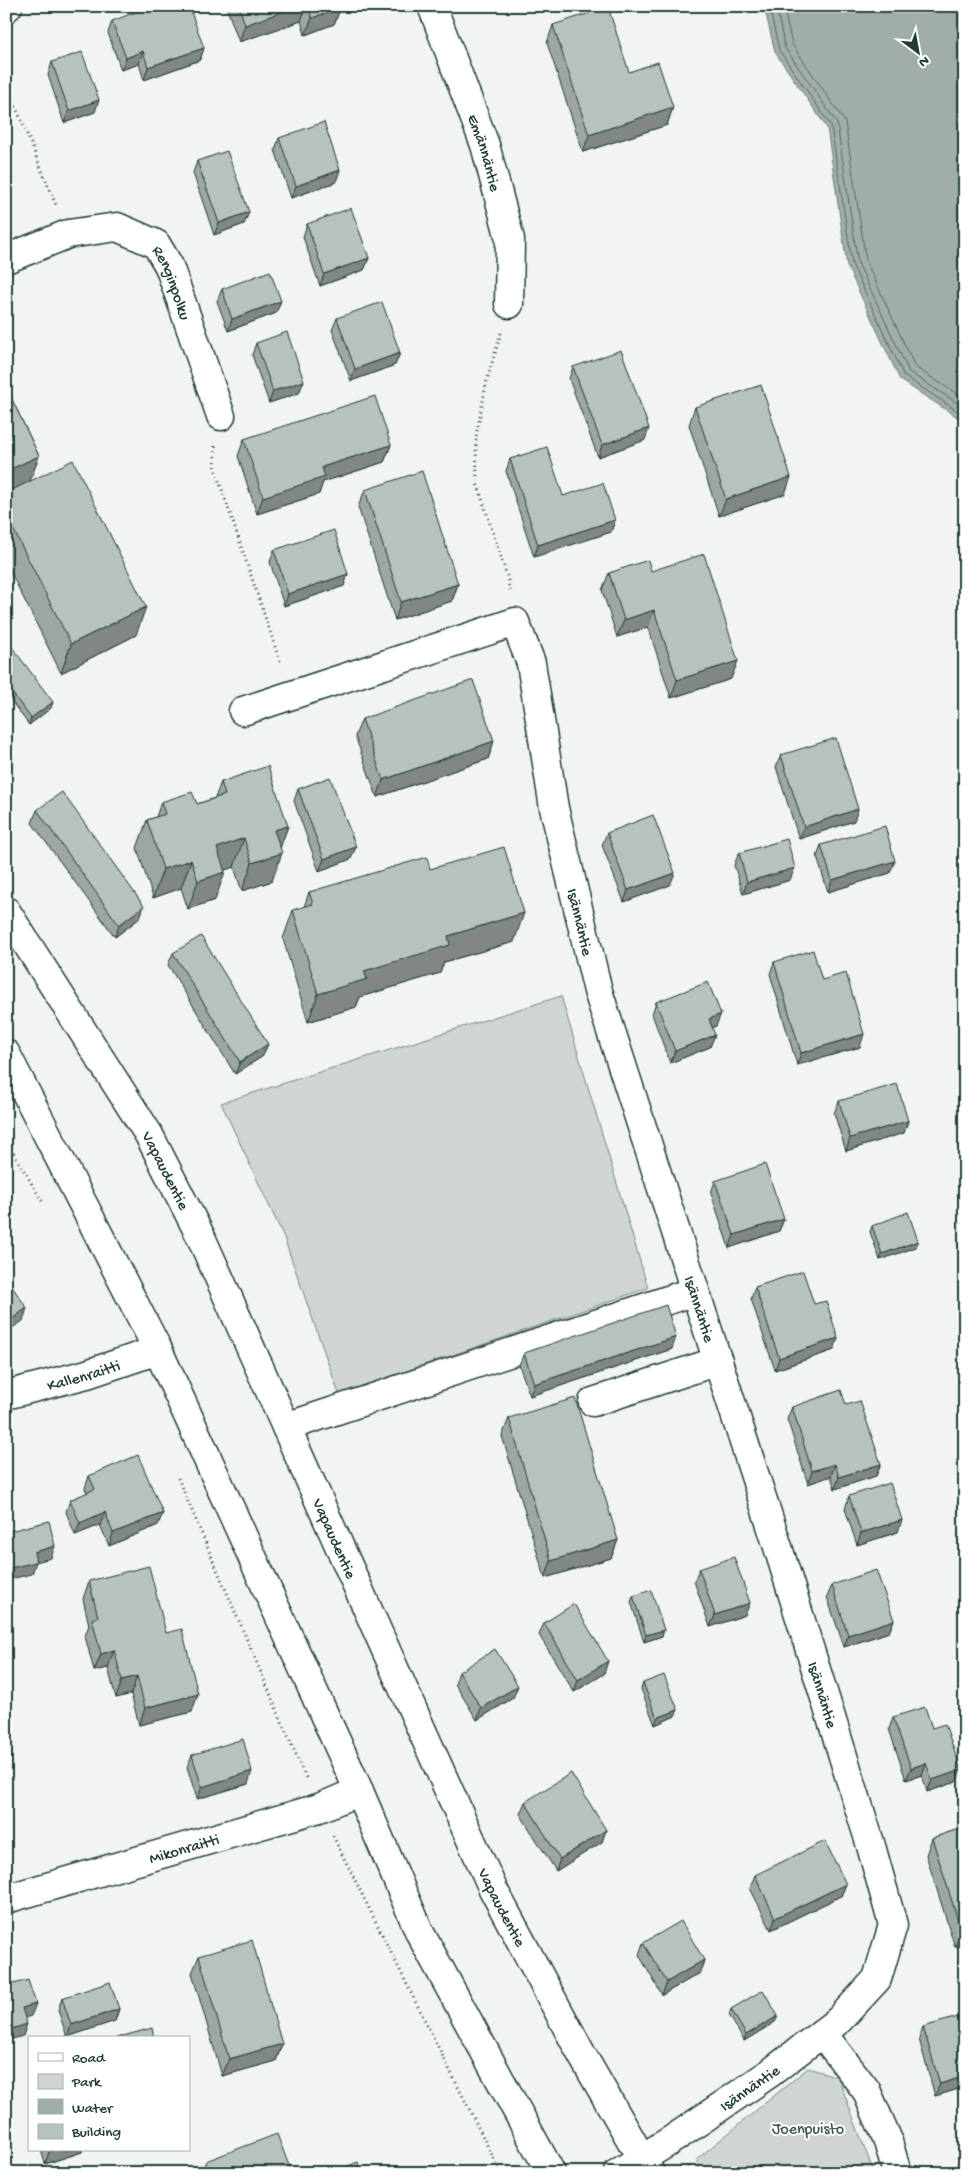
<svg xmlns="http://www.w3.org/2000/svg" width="971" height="2179" font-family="'Gochi Hand',sans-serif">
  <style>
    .green { fill: #ced5d3; stroke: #768984 }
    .water { fill: #a1adaa; stroke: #6d807b }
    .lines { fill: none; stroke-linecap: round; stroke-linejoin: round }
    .shore { stroke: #536a63; stroke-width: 1 }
    .minor-casing { stroke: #1f3d34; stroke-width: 31 }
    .major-casing { stroke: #1f3d34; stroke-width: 31 }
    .path { stroke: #1f3d34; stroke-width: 3; stroke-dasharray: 1 4; stroke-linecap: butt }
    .minor { stroke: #fff; stroke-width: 28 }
    .major { stroke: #fff; stroke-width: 28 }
    .wall { fill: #9da6a3; stroke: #1f3d34 }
    .shaded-wall { fill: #808784; stroke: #1f3d34 }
    .building { fill: #b7c1bd; stroke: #1f3d34 }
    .labels { text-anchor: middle; stroke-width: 4; stroke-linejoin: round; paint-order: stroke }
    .street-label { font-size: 16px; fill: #1f3d34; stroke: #fff }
    .park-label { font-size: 16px; fill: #425b54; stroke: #fff }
  </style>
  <rect width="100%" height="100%" fill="#f2f3f3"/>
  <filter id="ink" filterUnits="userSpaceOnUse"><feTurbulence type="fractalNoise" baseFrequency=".02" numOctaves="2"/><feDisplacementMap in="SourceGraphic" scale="10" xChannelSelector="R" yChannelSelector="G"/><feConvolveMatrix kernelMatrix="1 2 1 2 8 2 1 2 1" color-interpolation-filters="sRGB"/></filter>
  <g filter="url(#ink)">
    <path class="green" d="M561,996L648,1288L339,1394L283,1235L221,1103Z
      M808,2068L838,2077L874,2173H700L697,2159Z"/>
    <path class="water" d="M764,6H965V422L900,380L847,266L827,128L775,52Z"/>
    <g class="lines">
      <path class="shore" d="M769,6L779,50L831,126L852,264L904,376L965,416
        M776,6L785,48L837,123L858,263L909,372L965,408
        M783,6L792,44L845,122L866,261L915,367L965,399"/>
      <defs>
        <g id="minor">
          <path id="s1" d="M432,6L485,145L510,239L509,304"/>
          <path d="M6,8L8,6"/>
          <path id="s2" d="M6,259L68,234L117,227L156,244L169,266L221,416"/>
          <path id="s3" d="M243,711L515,622L531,663L554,808L598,991L777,1544L871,1846L893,1925L877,1979L839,2020L770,2073L670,2141L618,2173"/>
          <path id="s4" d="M6,1395L87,1374L158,1350"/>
          <path d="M593,1402L718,1361"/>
          <path d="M286,1427L695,1291"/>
          <path id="s5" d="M6,1899L319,1808L359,1791"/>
          <path d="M822,2033L866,2090L887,2138L897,2173"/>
        </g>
        <g id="major">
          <path id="s6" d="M6,911L149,1135L200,1235L493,1889L582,2055L650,2173"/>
          <path d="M6,1054L158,1350L359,1791L420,1933L551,2173"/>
        </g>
      </defs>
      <use href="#minor" class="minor-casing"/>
      <use href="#major" class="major-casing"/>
      <path class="path" d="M6,83L56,205
        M501,333L487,380L476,436L477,483L507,576L510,591
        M215,446V469L281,664
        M6,1140L42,1201
        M178,1478L306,1778
        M333,1836L501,2173
        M688,2166L692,2173"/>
      <use href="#minor" class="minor"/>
      <use href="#major" class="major"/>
    </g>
    <path class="wall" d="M226,6H342L341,7L334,24L305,35L301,21L239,42Z
      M112,21L204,48L200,60L144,80L139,64L121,70L108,33Z
      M553,25L629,72L673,107L667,125L583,152L547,43Z
      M52,62L95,112L64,123L48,75Z
      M279,138L336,182L291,198L275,150Z
      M197,161L249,212L244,224L214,235L193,173Z
      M307,224L369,258L364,270L320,286L303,237Z
      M222,289L276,313L228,331L217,301Z
      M337,318L400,353L395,365L351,381L332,330Z
      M256,343L299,393L269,403L252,355Z
      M573,367L645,440L598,457L569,379Z
      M6,387L39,456L30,481L136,635L61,673L6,563Z
      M695,407L785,494L719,516L689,425Z
      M244,439L391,445L384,462L323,482L319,494L257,514L238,456Z
      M510,459L563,496L615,520L611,532L534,557L506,471Z
      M365,490L458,584L452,601L395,620L358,507Z
      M274,550L348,574L344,586L284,606L270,562Z
      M651,571L731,679L671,698L648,627L617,637L602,590L609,573Z
      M6,639L51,708L29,725L6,694Z
      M362,719L494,741L488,759L377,797L355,736Z
      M781,755L854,821L799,839L776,767Z
      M221,782L288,826L280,847L272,881L242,891L234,867L225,870L215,900L188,909L181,888L153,898L137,848L147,820L156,817L161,802L197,804L215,798Z
      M298,789L351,859L319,871L294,801Z
      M37,810L140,918L115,937L32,823Z
      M607,833L670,885L624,902L602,845Z
      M821,845L890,873L828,892L817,857Z
      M739,853L790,880L743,894L734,865Z
      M430,869L514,942L444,962L440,973L360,997L356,1007L308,1022L283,939L293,910L304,907L309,892Z
      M173,953L263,1056L235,1074L168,965Z
      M774,962L822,980L860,1047L797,1065L770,974Z
      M656,1002L716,1026L712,1028L710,1047L670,1063L652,1014Z
      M839,1101L908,1121L904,1133L846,1151L834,1113Z
      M715,1181L784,1219L779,1231L729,1248L711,1193Z
      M872,1226L918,1241L916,1247L880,1260L870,1232Z
      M755,1287L814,1304L834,1350L775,1370L751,1299Z
      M672,1349L530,1396L519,1365L524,1353Z
      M846,1405L881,1464L876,1476L835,1489L831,1476L808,1484L787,1419L792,1407Z
      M509,1418L618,1540L611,1558L545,1578L502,1436Z
      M89,1476L158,1525L109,1546L100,1525L75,1535L66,1512L70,1500L87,1493L85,1488Z
      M849,1496L898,1532L857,1545L845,1509Z
      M699,1569L745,1615L710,1627L694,1581Z
      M89,1581L166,1633L192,1712L139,1725L131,1694L116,1698L108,1668L94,1671L85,1636L89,1625L83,1599Z
      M832,1585L894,1620L889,1632L844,1647L827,1597Z
      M633,1596L664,1630L662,1636L644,1642L631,1602Z
      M544,1623L604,1674L574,1692L539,1635Z
      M459,1672L513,1698L477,1720L455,1684Z
      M643,1683L675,1716L655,1725L641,1689Z
      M893,1717L932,1728L956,1782L927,1792L922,1775L906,1780L889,1729Z
      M192,1755L248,1784L197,1799L187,1767Z
      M525,1802L606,1830L602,1842L556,1871L520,1814Z
      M965,1827V1944L955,1947L926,1855L932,1838Z
      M755,1875L846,1884L841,1896L771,1930L750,1888Z
      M643,1943L704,1960L700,1973L662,1995L639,1955Z
      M199,1956L282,2044L276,2061L222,2076L192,1973Z
      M62,1998L119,2009L115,2021L67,2037L58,2010Z
      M731,2009L778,2016L775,2022L744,2041L729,2015Z
      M923,2027L965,2087L935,2096L919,2039Z
      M41,2150H82V2152L45,2164Z
      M965,2153V2173H955V2171L961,2154Z
      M206,2161L291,2171V2173H201Z"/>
    <path class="shaded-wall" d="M298,6H306L301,21L239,42L245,25Z
      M341,7L334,24L305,35L312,18Z
      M204,48L200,60L144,80L148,67Z
      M143,51L139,64L121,70L126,58Z
      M99,100L95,112L64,123L69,111Z
      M673,107L667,125L583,152L589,135Z
      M340,170L336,182L291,198L296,186Z
      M249,212L244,224L214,235L219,223Z
      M369,258L364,270L320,286L324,274Z
      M281,301L276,313L228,331L232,319Z
      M400,353L395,365L351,381L355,369Z
      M304,381L299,393L269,403L273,391Z
      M649,428L645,440L598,457L602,445Z
      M391,445L384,462L323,482L319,494L257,514L263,497L322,467Z
      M39,456L29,484L6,495V471Z
      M791,477L785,494L719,516L726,499Z
      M615,520L611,532L534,557L538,545Z
      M348,574L344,586L284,606L288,594Z
      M458,584L452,601L395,620L401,602Z
      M146,607L136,635L61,673L71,644Z
      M654,610L648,627L617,637L624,620Z
      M738,661L731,679L671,698L677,680Z
      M53,702L51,708L29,725L31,718Z
      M494,741L488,759L377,797L383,780Z
      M858,809L854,821L799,839L804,827Z
      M288,826L278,854L274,830Z
      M244,838L234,867L207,876L217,848Z
      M356,847L351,859L319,871L324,859Z
      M282,853L272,881L242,891L252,863Z
      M191,860L181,888L153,898L163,869Z
      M895,861L890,873L828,892L832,880Z
      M795,868L790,880L743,894L747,882Z
      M225,872L215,900L188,909L198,881Z
      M675,873L670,885L624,902L628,890Z
      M144,906L140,918L115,937L119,925Z
      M524,913L514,942L444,962L440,973L360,997L356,1007L308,1022L318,994L364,971L448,936Z
      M721,1014L716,1026L704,1031L709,1019Z
      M864,1034L860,1047L797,1065L801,1053Z
      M715,1035L710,1047L670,1063L675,1051Z
      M268,1044L263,1056L235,1074L240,1062Z
      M908,1121L904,1133L846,1151L850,1138Z
      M784,1219L779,1231L729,1248L734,1235Z
      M918,1241L916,1247L880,1260L882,1254Z
      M27,1308L23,1321L6,1332V1323Z
      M676,1337L672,1349L530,1396L534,1384Z
      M838,1338L834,1350L775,1370L779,1358Z
      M835,1464L831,1476L808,1484L812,1471Z
      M881,1464L876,1476L835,1489L839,1477Z
      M105,1512L100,1525L75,1535L80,1523Z
      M163,1513L158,1525L109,1546L113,1533Z
      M902,1520L898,1532L857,1545L861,1533Z
      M618,1540L611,1558L545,1578L551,1561Z
      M55,1546L51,1558L36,1562L32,1574L6,1580V1569L34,1552Z
      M750,1603L745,1615L710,1627L715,1615Z
      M894,1620L889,1632L844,1647L848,1635Z
      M664,1630L662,1636L644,1642L646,1635Z
      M114,1650L108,1668L94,1671L101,1654Z
      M608,1661L604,1674L574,1692L578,1680Z
      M137,1676L131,1694L116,1698L122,1680Z
      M518,1686L513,1698L477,1720L481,1708Z
      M198,1694L192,1712L139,1725L145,1708Z
      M678,1710L675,1716L655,1725L657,1718Z
      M926,1763L922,1775L906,1780L911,1768Z
      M961,1770L956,1782L927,1792L932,1780Z
      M252,1771L248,1784L197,1799L202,1787Z
      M606,1830L602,1842L556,1871L560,1859Z
      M846,1884L841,1896L771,1930L775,1918Z
      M965,1929V1944L955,1947L961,1930Z
      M704,1960L700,1973L662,1995L667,1982Z
      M36,2004L31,2016L18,2020L22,2008Z
      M119,2009L115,2021L67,2037L71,2025Z
      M778,2016L775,2022L744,2041L746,2035Z
      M27,2024L23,2036L6,2041V2031Z
      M282,2044L276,2061L222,2076L229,2059Z
      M965,2076V2087L935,2096L940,2084Z
      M54,2150H82V2152L45,2164L49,2152Z"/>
    <path class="building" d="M152,6H189L204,48L148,67L143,51L126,58L112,21Z
      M239,6H298L245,25Z
      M308,6H340L341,7L312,18Z
      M608,7L629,72L658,62L673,107L589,135L553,25Z
      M82,52L99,100L69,111L52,62Z
      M324,122L340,170L296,186L279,138Z
      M227,151L249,212L219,223L197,161Z
      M351,208L369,258L324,274L307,224Z
      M270,271L281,301L232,319L222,289Z
      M382,302L400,353L355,369L337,318Z
      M287,332L304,381L273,391L256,343Z
      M621,350L649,428L602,445L573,367Z
      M761,385L791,477L726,499L695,407Z
      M6,387L39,456L6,471Z
      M375,396L391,445L322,467L325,477L263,497L244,439Z
      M547,447L563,496L603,483L615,520L538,545L510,459Z
      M73,460L146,607L71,644L6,515V493Z
      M422,471L458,584L401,602L365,490Z
      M334,530L348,574L288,594L274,550Z
      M704,554L738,661L677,680L654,610L624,620L609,573L648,560L651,571Z
      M6,639L53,702L31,718L6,685Z
      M473,680L494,741L383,780L362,719Z
      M836,738L858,809L804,827L781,755Z
      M268,766L288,826L274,830L282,853L252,863L244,838L217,848L225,872L198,881L191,860L163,869L147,820L165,814L161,802L192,792L197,804L225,795L221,782Z
      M330,777L356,847L324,859L298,789Z
      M62,792L144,906L119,925L37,810Z
      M653,815L675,873L628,890L607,833Z
      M885,826L895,861L832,880L821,845Z
      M787,839L795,868L747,882L739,853Z
      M504,847L524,913L448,936L450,945L364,971L367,979L318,994L293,910L313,904L309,892L427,857L430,869Z
      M201,936L268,1044L240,1062L173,953Z
      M813,950L822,980L846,973L864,1034L801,1053L774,962Z
      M708,982L721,1014L709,1019L715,1035L675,1051L656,1002Z
      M897,1084L908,1121L850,1138L839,1101Z
      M765,1164L784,1219L734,1235L715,1181Z
      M908,1212L918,1241L882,1254L872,1226Z
      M803,1271L814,1304L826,1301L838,1338L779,1358L755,1287Z
      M6,1278L27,1308L6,1323Z
      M666,1305L676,1337L534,1384L524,1353Z
      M841,1390L846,1405L860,1401L881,1464L839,1477L835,1464L812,1471L792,1407Z
      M575,1398L618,1540L551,1561L509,1418Z
      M138,1455L163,1513L113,1533L105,1512L80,1523L70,1500L95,1489L89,1476Z
      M890,1483L902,1520L861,1533L849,1496Z
      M49,1521L55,1546L34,1552L36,1562L6,1569V1532Z
      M734,1557L750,1603L715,1615L699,1569Z
      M149,1566L166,1633L182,1629L198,1694L145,1708L137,1676L122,1680L114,1650L101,1654L92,1619L98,1617L89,1581Z
      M876,1570L894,1620L848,1635L832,1585Z
      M651,1590L664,1630L646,1635L633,1596Z
      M574,1604L608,1661L578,1680L544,1623Z
      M495,1649L518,1686L481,1708L459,1672Z
      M664,1675L678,1710L657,1718L643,1683Z
      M925,1707L932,1728L945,1724L961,1770L932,1780L926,1763L911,1768L893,1717Z
      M243,1739L252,1771L202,1787L192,1755Z
      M571,1773L606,1830L560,1859L525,1802Z
      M965,1827V1929L961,1930L932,1838Z
      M825,1841L846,1884L775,1918L755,1875Z
      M681,1921L704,1960L667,1982L643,1943Z
      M252,1940L282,2044L229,2059L199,1956Z
      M6,1958L14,1984L28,1980L36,2004L22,2008L27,2024L6,2031Z
      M110,1982L119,2009L71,2025L62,1998Z
      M763,1990L778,2016L746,2035L731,2009Z
      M965,2015V2076L940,2084L923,2027Z
      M152,2028L154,2038H116Z
      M277,2134L291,2171L288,2173H210L206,2161Z
      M965,2153V2166L961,2154Z
      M358,2162L362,2173H330Z"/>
  </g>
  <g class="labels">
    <g class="street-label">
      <text dy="6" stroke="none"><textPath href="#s1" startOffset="156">Emännäntie</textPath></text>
      <text dy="6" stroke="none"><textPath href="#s2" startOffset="201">Renginpolku</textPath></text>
      <text dy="6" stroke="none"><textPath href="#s3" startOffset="594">Isännäntie</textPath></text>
      <text dy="6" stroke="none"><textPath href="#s6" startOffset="305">Vapaudentie</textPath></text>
      <text dy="6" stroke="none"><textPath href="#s3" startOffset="999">Isännäntie</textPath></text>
      <text dy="6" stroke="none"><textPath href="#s4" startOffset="80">Kallenraitti</textPath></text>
      <text dy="6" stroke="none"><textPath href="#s6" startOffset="710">Vapaudentie</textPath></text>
      <text dy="6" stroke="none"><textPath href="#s3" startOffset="1404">Isännäntie</textPath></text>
      <text dy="6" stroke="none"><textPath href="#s5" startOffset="185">Mikonraitti</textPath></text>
      <text dy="6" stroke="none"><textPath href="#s6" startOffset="1115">Vapaudentie</textPath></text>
      <text transform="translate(749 2087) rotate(-35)" y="6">Isännäntie</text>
    </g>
    <g class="park-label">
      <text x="808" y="2133">Joenpuisto</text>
    </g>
  </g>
  <rect width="971" height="2179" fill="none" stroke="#fff" stroke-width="25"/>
  <rect x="12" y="12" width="946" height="2154" fill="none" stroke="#1f3d34" stroke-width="2" filter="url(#ink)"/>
  <rect x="28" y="2036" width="162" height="115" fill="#ffffff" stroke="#a5b1ae"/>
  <rect x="38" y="2053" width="25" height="8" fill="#ffffff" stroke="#a5b1ae"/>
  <text x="72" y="2062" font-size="15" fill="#1f3d34">Road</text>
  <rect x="38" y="2074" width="25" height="15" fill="#ced5d3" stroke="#a5b1ae"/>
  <text x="72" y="2086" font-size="15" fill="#1f3d34">Park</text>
  <rect x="38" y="2099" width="25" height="15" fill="#a1adaa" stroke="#a5b1ae"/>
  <text x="72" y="2112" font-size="15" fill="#1f3d34">Water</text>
  <rect x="38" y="2124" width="25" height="15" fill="#b7c1bd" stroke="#a5b1ae"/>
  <text x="72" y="2136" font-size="15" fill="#1f3d34">Building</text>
  <g transform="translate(918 52) rotate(148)" stroke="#ffffff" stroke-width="4" paint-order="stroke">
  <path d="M0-4L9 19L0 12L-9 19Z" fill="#1f3d34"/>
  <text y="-8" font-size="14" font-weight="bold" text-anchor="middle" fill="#1f3d34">N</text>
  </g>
</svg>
